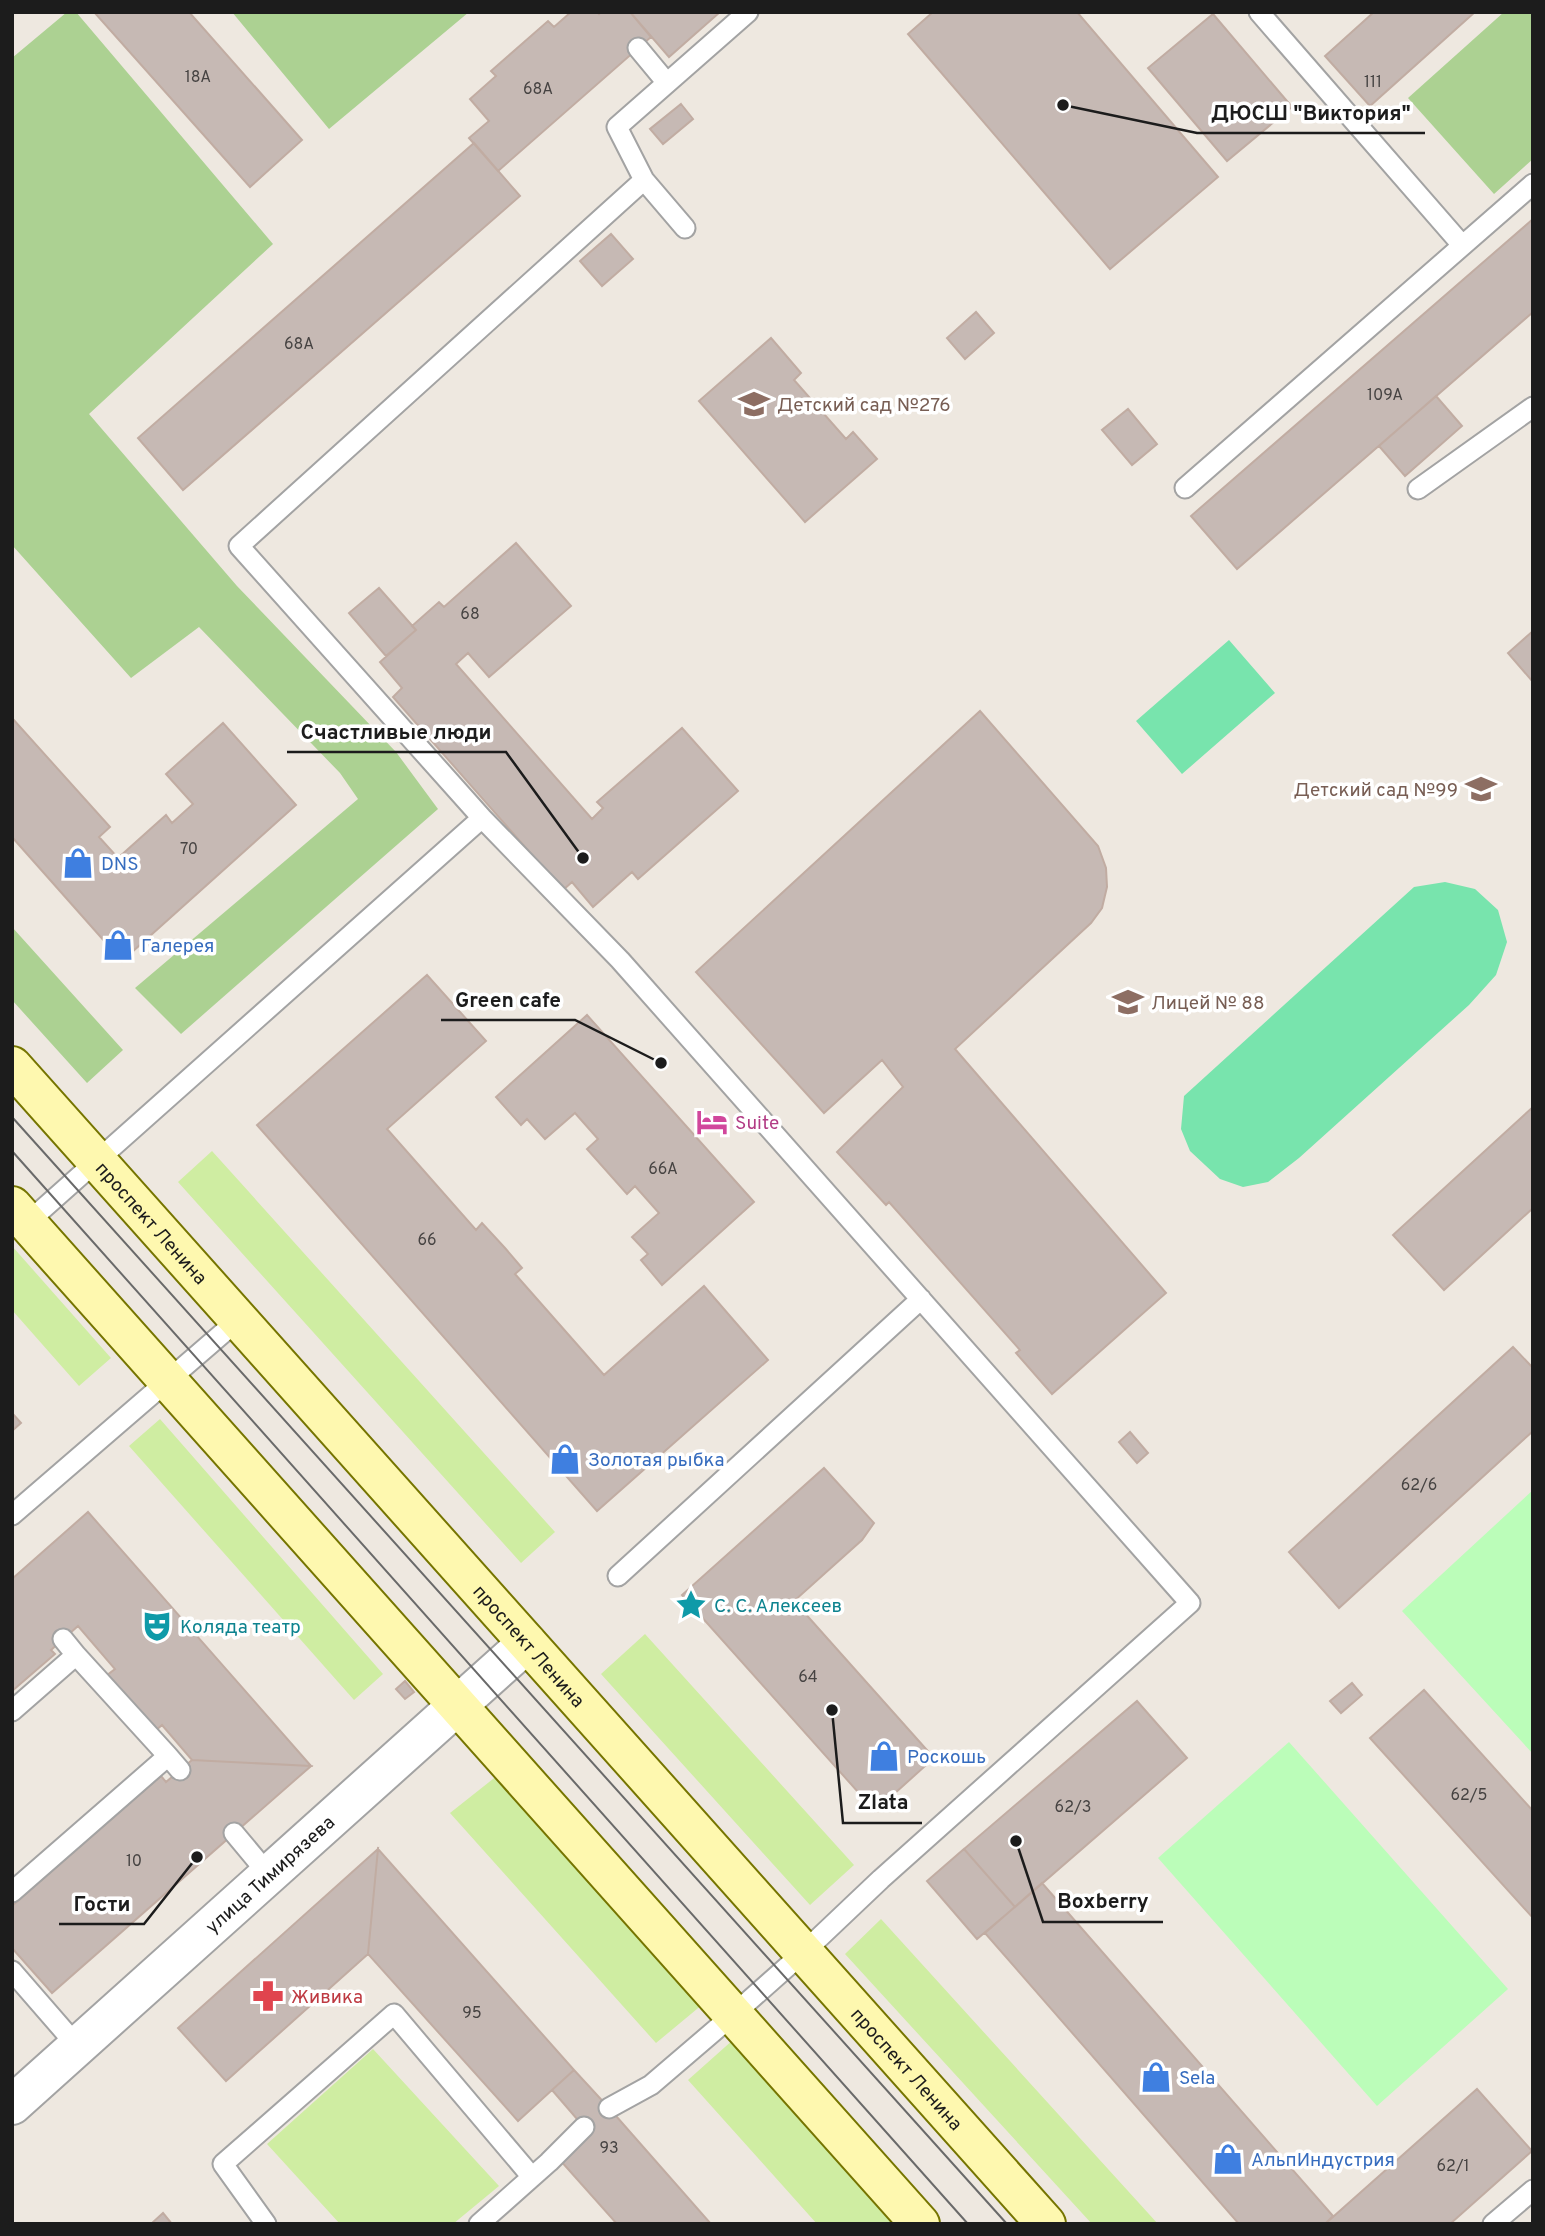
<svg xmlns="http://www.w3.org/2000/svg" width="1545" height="2236" font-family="Overpass,sans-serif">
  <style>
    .grass { fill: #cfeda2 }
    .forest { fill: #acd192 }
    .park { fill: #bbfdb9 }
    .pitch { fill: #78e4ad }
    .building { fill: #c6b9b4; stroke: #c1aca2; stroke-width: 2 }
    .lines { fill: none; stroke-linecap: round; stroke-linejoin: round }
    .lane-casing { stroke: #a3a3a3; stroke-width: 23 }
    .street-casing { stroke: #a3a3a3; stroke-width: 42 }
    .secondary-casing { stroke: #767500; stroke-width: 42 }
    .lane { stroke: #fff; stroke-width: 19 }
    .street { stroke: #fff; stroke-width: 38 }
    .secondary { stroke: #fef8af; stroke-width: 38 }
    .tram { stroke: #6a6a6a; stroke-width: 2 }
    .labels { text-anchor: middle; stroke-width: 7; stroke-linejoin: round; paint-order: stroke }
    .number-label { font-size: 16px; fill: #464342 }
    .education-label { font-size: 19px; fill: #785e54; stroke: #fff; text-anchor: start }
    .shop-label { font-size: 19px; fill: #366cbe; stroke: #fff; text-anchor: start }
    .hotel-label { font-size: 19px; fill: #b23c85; stroke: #fff; text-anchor: start }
    .street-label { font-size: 19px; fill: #1c1c1c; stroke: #fff }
    .culture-label { font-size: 19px; fill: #0d838f; stroke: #fff; text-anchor: start }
    .health-label { font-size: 19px; fill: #be3a42; stroke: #fff; text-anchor: start }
    .leader { fill: none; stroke: #1c1c1c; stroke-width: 2.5 }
    .callout-dot { fill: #1c1c1c; stroke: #fff; stroke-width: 2.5 }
    .callout-label { font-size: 21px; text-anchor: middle; font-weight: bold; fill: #1c1c1c; stroke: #fff; stroke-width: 7; stroke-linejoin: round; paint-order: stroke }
  </style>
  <rect width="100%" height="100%" fill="#eee8e0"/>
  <path class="grass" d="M212,1151L555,1532L521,1563L178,1182Z
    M12,1246L111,1358L79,1386L12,1310Z
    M160,1419L383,1674L354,1700L129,1446Z
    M645,1634L854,1865L810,1905L601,1674Z
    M498,1775L703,2004L656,2043L450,1813Z
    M881,1919L1158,2224H1092L845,1954Z
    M734,2039L900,2224H817L688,2080Z
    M373,2049L499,2186L453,2224H340L267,2144Z"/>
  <path class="forest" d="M67,12H76L273,244L89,414L237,586L396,752L438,809L181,1034L135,988L358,799L340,773L199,627L131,678L12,545V58Z
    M232,12H469L329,129Z
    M1504,12H1533V159L1494,194L1408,98Z
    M12,927L123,1050L87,1083L12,1000Z"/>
  <path class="park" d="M1533,1490V1754L1402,1611Z
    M1289,1742L1508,1989L1377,2106L1158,1858Z"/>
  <path class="pitch" d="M1229,640L1275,693L1182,774L1136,721Z
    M1445,882L1475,889L1498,910L1507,942L1496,975L1469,1005L1299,1158L1268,1182L1243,1187L1220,1179L1190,1151L1181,1129L1184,1096L1414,887Z"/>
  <path class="building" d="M94,12H189L302,140L250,187Z
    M571,12H597L599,14L601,12H630L651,37L498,171L469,138L489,121L470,99L496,76L491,71L548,21L554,27Z
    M630,12H720L669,57Z
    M933,12H1077L1218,177L1110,269L908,34Z
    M1374,12H1475L1370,106L1325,56Z
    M1213,14L1292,107L1227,161L1148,68Z
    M681,104L693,119L663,144L650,129Z
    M474,143L520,196L183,490L138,438Z
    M1533,219V312L1237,569L1191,516Z
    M611,234L633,259L602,286L580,261Z
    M976,312L994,333L965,359L947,338Z
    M771,338L801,373L794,380L846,439L853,432L877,459L805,522L699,401Z
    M1436,396L1462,426L1405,476L1379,446Z
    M1128,409L1157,444L1132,465L1102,430Z
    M516,543L571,606L489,677L468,653L456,664L592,819L603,808L597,802L682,728L738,791L638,879L632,872L593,907L572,882L563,890L393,697L402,688L380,662L416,630L412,626L439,602L444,607Z
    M379,588L416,630L386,656L349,613Z
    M1533,631V682L1508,653Z
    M980,711L1098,846L1106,868L1107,887L1102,908L1091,923L955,1049L1166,1293L1052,1394L1016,1353L1020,1350L889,1202L886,1205L837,1152L903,1087L882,1060L824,1113L696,972Z
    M12,718L110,827L99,837L118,858L166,815L172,823L193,804L166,774L223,723L296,805L122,961L12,837Z
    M427,975L486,1041L387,1129L476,1230L482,1223L505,1248L522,1268L515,1274L604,1375L704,1286L768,1360L597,1511L257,1125Z
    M587,1015L754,1202L662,1285L641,1260L648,1254L632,1237L659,1213L635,1186L627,1194L587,1149L598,1139L575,1113L545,1139L527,1119L521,1125L496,1097Z
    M1533,1107V1208L1444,1290L1393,1235Z
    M1513,1347L1533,1368V1431L1339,1608L1289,1552Z
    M12,1413L21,1423L12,1431Z
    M1130,1432L1148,1453L1137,1463L1119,1442Z
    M824,1468L874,1523L862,1540L794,1601L934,1758L875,1811L682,1595Z
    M88,1512L311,1766L192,1760L162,1725L155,1731L106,1676L115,1669L78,1626L51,1650L55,1654L12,1691V1579Z
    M405,1681L414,1692L405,1699L396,1689Z
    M1352,1683L1362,1695L1341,1713L1330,1701Z
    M1424,1690L1533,1811V1918L1370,1738Z
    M1137,1701L1187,1758L1015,1907L964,1849Z
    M192,1760L311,1766L52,1993L12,1948V1906L161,1776L166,1782Z
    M378,1849L368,1954L226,2081L178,2028Z
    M378,1849L574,2070L518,2121L368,1954Z
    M964,1849L1015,1907L977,1939L927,1881Z
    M1042,1883L1333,2216L1325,2224H1239L985,1933Z
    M574,2070L609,2108L711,2224H617L560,2160L590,2134L552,2090Z
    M1477,2089L1532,2151L1450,2224H1325Z
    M163,2213L172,2224H151Z"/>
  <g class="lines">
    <defs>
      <path id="lane" d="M1259,12L1462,245
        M638,48L667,83
        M685,228L644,180L617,127L748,12
        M1185,488L1533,184
        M1418,489L1533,407
        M27,1223L482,818
        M12,1515L238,1320
        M618,1576L921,1299
        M63,1639L76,1655
        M12,1711L76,1655L168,1756L12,1892
        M168,1756L180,1770
        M234,1833L269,1875
        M12,1971L78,2047
        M609,2108L651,2085L734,2014L804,1952L881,1879L1190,1603L620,960L482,818L239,546L644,180
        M266,2224L223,2164L394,2014L532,2177
        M479,2224L549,2162L584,2127
        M1493,2224L1533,2190"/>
      <g id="street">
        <path id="s1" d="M12,2105L527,1643"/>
      </g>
      <g id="secondary">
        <path id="s2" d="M12,1066L1046,2224"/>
        <path d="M12,1206L920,2224"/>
      </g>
    </defs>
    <use href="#lane" class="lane-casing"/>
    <use href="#street" class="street-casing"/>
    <use href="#secondary" class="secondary-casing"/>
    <use href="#lane" class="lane"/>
    <use href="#street" class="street"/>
    <use href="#secondary" class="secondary"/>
    <path class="tram" d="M12,1117L1007,2224
      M12,1151L968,2224"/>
  </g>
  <defs>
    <symbol id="school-bare" viewBox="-9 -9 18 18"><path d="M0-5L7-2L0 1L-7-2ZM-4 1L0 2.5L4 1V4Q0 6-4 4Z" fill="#8d6e63" stroke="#fff" stroke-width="2.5" paint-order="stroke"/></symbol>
    <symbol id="shop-bare" viewBox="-9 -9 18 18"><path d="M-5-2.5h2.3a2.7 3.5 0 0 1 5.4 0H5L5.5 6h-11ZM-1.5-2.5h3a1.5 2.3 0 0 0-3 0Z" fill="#3f7fe0" stroke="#fff" stroke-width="2.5" paint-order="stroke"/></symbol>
    <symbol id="hotel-bare" viewBox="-9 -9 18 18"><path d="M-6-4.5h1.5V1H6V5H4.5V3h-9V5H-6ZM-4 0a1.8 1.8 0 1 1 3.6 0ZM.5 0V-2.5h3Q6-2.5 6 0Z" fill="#d1479c" stroke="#fff" stroke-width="2.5" paint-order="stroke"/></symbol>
    <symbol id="sight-bare" viewBox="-9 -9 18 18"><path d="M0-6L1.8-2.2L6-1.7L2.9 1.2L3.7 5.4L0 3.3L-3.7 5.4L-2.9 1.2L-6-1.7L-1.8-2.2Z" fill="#0f9aa8" stroke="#fff" stroke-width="2.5" paint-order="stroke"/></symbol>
    <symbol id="theatre-bare" viewBox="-9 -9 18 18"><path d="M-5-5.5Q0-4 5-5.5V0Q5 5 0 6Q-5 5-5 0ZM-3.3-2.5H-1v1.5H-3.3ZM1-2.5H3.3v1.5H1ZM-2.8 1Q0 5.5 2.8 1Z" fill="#0f9aa8" stroke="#fff" stroke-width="2.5" paint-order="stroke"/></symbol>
    <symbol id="pharmacy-bare" viewBox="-9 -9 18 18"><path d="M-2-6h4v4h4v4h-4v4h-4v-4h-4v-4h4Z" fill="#e0444e" stroke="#fff" stroke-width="2.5" paint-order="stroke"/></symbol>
  </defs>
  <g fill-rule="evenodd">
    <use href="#school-bare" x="732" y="382" width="44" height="44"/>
    <use href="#school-bare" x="1459" y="767" width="44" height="44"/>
    <use href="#shop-bare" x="56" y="841" width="44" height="44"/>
    <use href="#shop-bare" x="96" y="923" width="44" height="44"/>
    <use href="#school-bare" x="1106" y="980" width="44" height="44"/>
    <use href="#hotel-bare" x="690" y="1100" width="44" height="44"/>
    <use href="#shop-bare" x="543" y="1437" width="44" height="44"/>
    <use href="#sight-bare" x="669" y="1583" width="44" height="44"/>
    <use href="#theatre-bare" x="135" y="1604" width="44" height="44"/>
    <use href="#shop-bare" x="862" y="1734" width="44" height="44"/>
    <use href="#pharmacy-bare" x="246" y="1974" width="44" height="44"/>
    <use href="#shop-bare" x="1134" y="2055" width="44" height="44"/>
    <use href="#shop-bare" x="1206" y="2137" width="44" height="44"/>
  </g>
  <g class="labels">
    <g class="number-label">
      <text x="198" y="82">18А</text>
      <text x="1373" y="87">111</text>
      <text x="538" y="94">68А</text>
      <text x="299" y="349">68А</text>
      <text x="1385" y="400">109А</text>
      <text x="470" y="619">68</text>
      <text x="189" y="854">70</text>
      <text x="663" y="1174">66А</text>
      <text x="427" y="1245">66</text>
      <text x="1419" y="1490">62/6</text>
      <text x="808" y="1682">64</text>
      <text x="1469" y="1800">62/5</text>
      <text x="1073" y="1812">62/3</text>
      <text x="134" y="1866">10</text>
      <text x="472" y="2018">95</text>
      <text x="609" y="2153">93</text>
      <text x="1453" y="2171">62/1</text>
    </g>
    <g class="education-label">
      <text x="777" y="411">Детский сад №276</text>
      <text x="1458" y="796" text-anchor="end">Детский сад №99</text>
      <text x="1151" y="1009">Лицей № 88</text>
    </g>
    <g class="shop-label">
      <text x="101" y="870">DNS</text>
      <text x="141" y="952">Галерея</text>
      <text x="588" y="1466">Золотая рыбка</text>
      <text x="907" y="1763">Роскошь</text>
      <text x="1179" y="2084">Sela</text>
      <text x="1251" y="2166">АльпИндустрия</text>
    </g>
    <g class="hotel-label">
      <text x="735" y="1129">Suite</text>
    </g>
    <g class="street-label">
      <text dy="7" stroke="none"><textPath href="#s2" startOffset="210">проспект Ленина</textPath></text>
      <text dy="7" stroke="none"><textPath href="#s2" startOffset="777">проспект Ленина</textPath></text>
      <text dy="7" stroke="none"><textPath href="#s1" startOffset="346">улица Тимирязева</textPath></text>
      <text dy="7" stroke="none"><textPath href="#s2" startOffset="1344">проспект Ленина</textPath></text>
    </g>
    <g class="culture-label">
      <text x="714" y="1612">С. С. Алексеев</text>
      <text x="180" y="1633">Коляда театр</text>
    </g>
    <g class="health-label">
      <text x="291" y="2003">Живика</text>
    </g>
  </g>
  <path class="leader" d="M1063 105L1197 133H1425M583 858L506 752H287M661 1063L575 1020H441M832 1710L843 1823H922M1016 1841L1043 1922H1163M197 1857L144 1924H59"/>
  <g class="callout-dot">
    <circle cx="1063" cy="105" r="7"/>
    <circle cx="583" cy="858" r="7"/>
    <circle cx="661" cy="1063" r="7"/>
    <circle cx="832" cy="1710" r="7"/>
    <circle cx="1016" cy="1841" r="7"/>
    <circle cx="197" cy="1857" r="7"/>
  </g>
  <g class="callout-label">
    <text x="1311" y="120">ДЮСШ "Виктория"</text>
    <text x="396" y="739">Счастливые люди</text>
    <text x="508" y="1007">Green cafe</text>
    <text x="883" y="1809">Zlata</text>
    <text x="1103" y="1908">Boxberry</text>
    <text x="102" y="1911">Гости</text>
  </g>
  <rect width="1545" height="2236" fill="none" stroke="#1c1c1c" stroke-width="28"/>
</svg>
